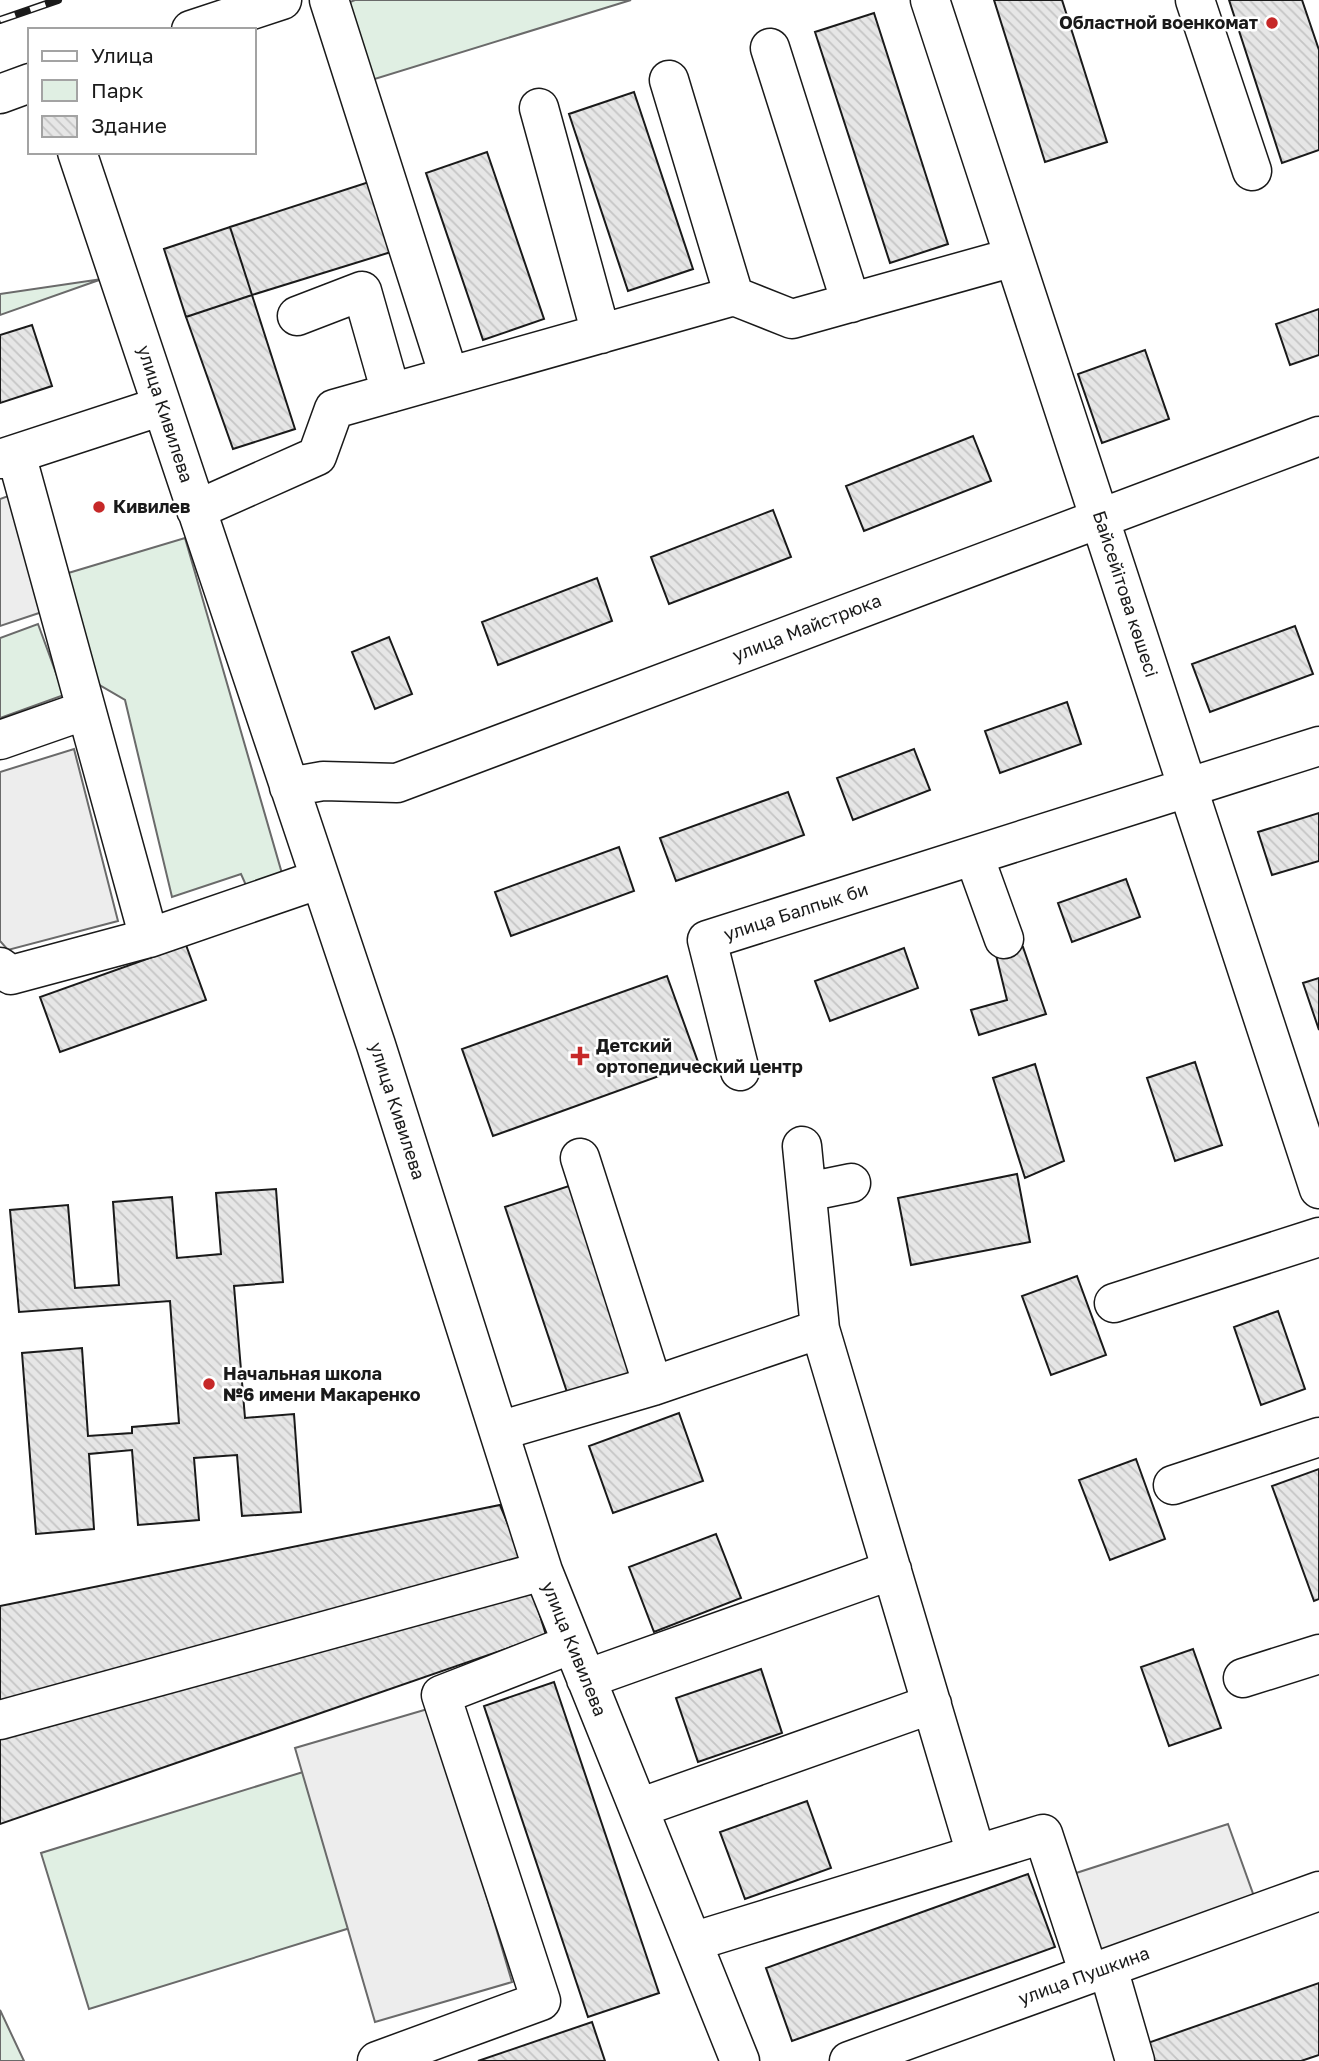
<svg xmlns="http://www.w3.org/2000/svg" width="1319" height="2061" font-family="'Golos Text',sans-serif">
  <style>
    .green { fill: #e0efe3; stroke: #6a6a6a; stroke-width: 2 }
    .parking { fill: #ededed; stroke: #6a6a6a; stroke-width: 2 }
    .building { fill: url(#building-back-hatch); stroke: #1a1a1a; stroke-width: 2 }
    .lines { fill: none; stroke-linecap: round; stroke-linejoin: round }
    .minor-casing { stroke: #1a1a1a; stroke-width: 41 }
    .major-casing { stroke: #1a1a1a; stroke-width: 41 }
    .minor { stroke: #fff; stroke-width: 38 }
    .major { stroke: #fff; stroke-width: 38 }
    .rail-casing { stroke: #1a1a1a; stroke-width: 8 }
    .rail { stroke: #fff; stroke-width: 5; stroke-dasharray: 16; stroke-linecap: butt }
    .poi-dot { fill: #c62828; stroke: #fff; stroke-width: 2.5 }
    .labels { text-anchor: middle; stroke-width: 5; stroke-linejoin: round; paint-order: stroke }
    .poi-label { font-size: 18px; font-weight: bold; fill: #1a1a1a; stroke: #fff; text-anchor: start }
    .street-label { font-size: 18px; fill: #1a1a1a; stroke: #fff }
  </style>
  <defs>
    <pattern id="building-back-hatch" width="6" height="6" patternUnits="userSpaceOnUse" patternTransform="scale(1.75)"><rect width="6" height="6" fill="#e6e6e6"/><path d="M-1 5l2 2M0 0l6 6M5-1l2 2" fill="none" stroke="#c5c5c5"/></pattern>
  </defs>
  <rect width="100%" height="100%" fill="#fff"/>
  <path class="green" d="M355,0H631L365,82L350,2Z
    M102,279L0,315V294Z
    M185,538L283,877L249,892L241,874L172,897L125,700L91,680L65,574Z
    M38,624L64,695L0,718V638Z
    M303,1772L350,1928L89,2009L41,1853Z
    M0,2010L24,2061H0Z"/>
  <path class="parking" d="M11,495L48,610L0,626V499Z
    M74,749L118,921L8,950L0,941V772Z
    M431,1708L512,1982L375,2022L295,1748Z
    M1228,1824L1256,1902L1095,1958L1070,1875Z"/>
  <path class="building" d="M994,0H1062L1107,142L1045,162Z
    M1229,0H1302L1319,50V150L1282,163Z
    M874,13L948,244L890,263L815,32Z
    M634,92L693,269L628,291L569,114Z
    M487,152L544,319L483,340L426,173Z
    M369,182L391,252L252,295L230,227Z
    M230,227L252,295L186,317L164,249Z
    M252,295L295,429L233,449L186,317Z
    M1319,309V355L1290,365L1276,324Z
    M32,325L52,386L0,403V335Z
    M1145,350L1169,419L1102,443L1078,374Z
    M973,436L991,481L864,531L846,486Z
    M773,510L791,557L669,604L651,557Z
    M597,578L612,621L498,665L482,622Z
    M1295,626L1313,674L1210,712L1192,664Z
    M389,637L412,694L375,709L352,652Z
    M1067,702L1081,744L1000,773L985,731Z
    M914,749L930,790L853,820L837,778Z
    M788,792L804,835L676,881L660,838Z
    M1319,813V861L1272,875L1258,832Z
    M619,847L634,891L511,936L495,892Z
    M1126,879L1140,917L1072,942L1058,903Z
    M186,945L206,1000L60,1052L40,997Z
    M1023,947L1046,1014L979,1035L971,1010L1007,1000L996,955Z
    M904,948L918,988L830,1021L815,981Z
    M667,976L698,1062L493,1136L462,1049Z
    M1319,978V1030L1303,983Z
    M1195,1062L1222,1145L1175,1161L1147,1078Z
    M1035,1064L1064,1161L1025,1178L993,1078Z
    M1017,1174L1030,1242L911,1265L898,1198Z
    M572,1185L637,1378L570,1401L505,1207Z
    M276,1189L283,1282L234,1286L245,1418L294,1414L301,1512L242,1516L237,1455L194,1458L199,1520L138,1525L132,1450L89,1454L94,1529L36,1534L22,1353L82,1348L88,1436L132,1433V1427L179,1423L170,1301L19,1312L10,1210L68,1205L75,1288L119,1285L113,1202L172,1197L177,1258L221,1254L216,1193Z
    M1077,1276L1106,1355L1051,1375L1022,1296Z
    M1278,1311L1305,1389L1261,1405L1234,1327Z
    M679,1413L703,1481L613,1513L589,1446Z
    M1136,1459L1165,1539L1110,1560L1079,1480Z
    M1319,1469V1599L1314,1601L1272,1486Z
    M500,1505L524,1563L0,1702V1606Z
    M716,1534L741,1598L654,1632L629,1567Z
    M531,1586L546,1635L0,1824V1734Z
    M1193,1649L1221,1728L1169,1746L1141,1667Z
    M761,1669L782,1733L698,1762L676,1698Z
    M554,1682L659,1993L588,2017L484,1706Z
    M807,1801L831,1868L745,1899L720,1832Z
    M1028,1874L1055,1947L792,2041L766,1968Z
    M1319,1983V2055L1301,2061H1147L1142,2045Z
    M592,2022L605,2061H478Z"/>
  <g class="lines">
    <defs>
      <path id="minor" d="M329,0L449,376
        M930,0L1319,1189
        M1195,0L1252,171
        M770,48L851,303
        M669,80L734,296
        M539,108L601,334
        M77,152L376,1045L543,1571L740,2061
        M297,316L362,291L391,393
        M0,459L162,406
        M196,510L317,456L334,409L734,296L792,319L1014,257
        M0,740L86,710
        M289,787L323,781L397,783L1319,436
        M974,856L1004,939
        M149,938L320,879
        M0,967L11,975L149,938L16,454
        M740,1071L707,940L1319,746
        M802,1146L820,1329L976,1854
        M580,1158L653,1386
        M807,1192L851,1183
        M1114,1303L1319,1237
        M499,1431L653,1386L820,1329
        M1173,1485L1319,1437
        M1243,1678L1319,1654
        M586,1679L892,1570
        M0,1720L543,1571
        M639,1808L932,1704
        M692,1942L1043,1834L1089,1974
        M1108,1968L1135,2061
        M377,2061L541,2001L441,1695L572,1644
        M849,2061L1319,1891"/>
      <path id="major" d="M191,30L282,0
        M0,94L30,83"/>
    </defs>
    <use href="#minor" class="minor-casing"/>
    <use href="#major" class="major-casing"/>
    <use href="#minor" class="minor"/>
    <use href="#major" class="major"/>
    <defs>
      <path id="rail" d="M0,20L58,0"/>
    </defs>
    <use href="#rail" class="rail-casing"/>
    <use href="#rail" class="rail"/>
  </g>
  <g class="poi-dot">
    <circle cx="1272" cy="23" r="7"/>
    <circle cx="99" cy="507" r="7"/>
    <path d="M576.5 1045.5h7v7h7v7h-7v7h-7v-7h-7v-7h7z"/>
    <circle cx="209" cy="1384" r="7"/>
  </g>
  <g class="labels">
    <g class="poi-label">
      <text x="1258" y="29" text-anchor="end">Областной военкомат</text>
      <text x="113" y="513">Кивилев</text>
      <text x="596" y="1052">Детский<tspan x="596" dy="21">ортопедический центр</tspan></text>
      <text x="223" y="1380">Начальная школа<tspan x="223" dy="21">№6 имени Макаренко</tspan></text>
    </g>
    <g class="street-label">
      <text transform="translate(165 414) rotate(72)" y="6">улица Кивилева</text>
      <text transform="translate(1125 594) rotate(72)" y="6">Байсейітова көшесі</text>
      <text transform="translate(807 628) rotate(-21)" y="6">улица Майстрюка</text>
      <text transform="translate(796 912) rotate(-18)" y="6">улица Балпык би</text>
      <text transform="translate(397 1111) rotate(72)" y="6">улица Кивилева</text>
      <text transform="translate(574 1649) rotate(68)" y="6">улица Кивилева</text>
      <text transform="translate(1084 1976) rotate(-20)" y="6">улица Пушкина</text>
    </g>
  </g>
  <rect x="28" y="28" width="228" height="126" fill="#ffffff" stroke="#a3a3a3" stroke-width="2"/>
  <rect x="42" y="51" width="35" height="10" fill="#ffffff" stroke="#a3a3a3" stroke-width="2"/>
  <text x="91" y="63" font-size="21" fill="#1a1a1a">Улица</text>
  <rect x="42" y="80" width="35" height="21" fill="#e0efe3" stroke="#a3a3a3" stroke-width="2"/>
  <text x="91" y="98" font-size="21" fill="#1a1a1a">Парк</text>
  <rect x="42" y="116" width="35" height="21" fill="url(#building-back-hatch)" stroke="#a3a3a3" stroke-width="2"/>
  <text x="91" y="133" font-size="21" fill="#1a1a1a">Здание</text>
</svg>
